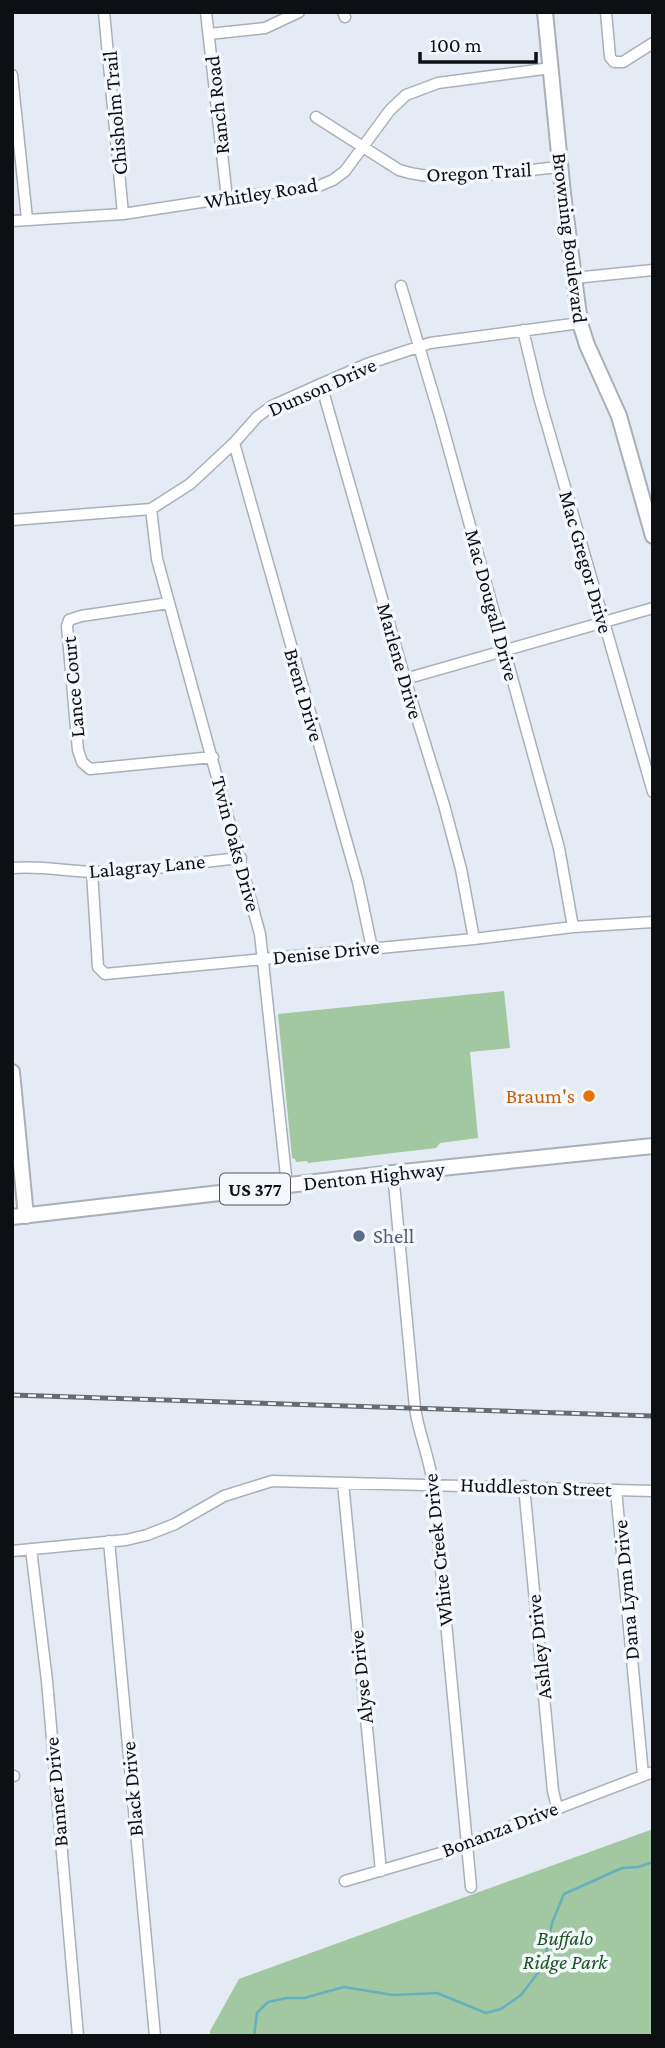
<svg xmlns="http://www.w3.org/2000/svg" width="665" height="2048" font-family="'Crimson Pro',serif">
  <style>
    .green { fill: #a1c8a0 }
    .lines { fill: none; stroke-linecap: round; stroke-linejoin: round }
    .stream { stroke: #66afbf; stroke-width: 2.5 }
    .street-casing { stroke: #aab0b8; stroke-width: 13 }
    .secondary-casing { stroke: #aab0b8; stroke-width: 18 }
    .primary-casing { stroke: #aab0b8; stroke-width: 18 }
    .street { stroke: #fff; stroke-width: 10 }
    .secondary { stroke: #fff; stroke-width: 14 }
    .primary { stroke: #fff; stroke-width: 14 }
    .rail-casing { stroke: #676b70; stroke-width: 5 }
    .rail { stroke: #f4f8fd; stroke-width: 2.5; stroke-dasharray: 8; stroke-linecap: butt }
    .food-dot { fill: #e8710a; stroke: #f4f8fd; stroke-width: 2.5 }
    .service-dot { fill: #5c6f8a; stroke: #f4f8fd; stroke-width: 2.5 }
    .labels { text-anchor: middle; stroke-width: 7; stroke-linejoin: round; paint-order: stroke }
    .shield { fill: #f4f8fd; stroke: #525558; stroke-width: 2 }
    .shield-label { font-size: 19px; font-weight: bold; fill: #0d0f12 }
    .street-label { font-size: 21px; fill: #0d0f12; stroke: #f4f8fd }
    .food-label { font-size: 21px; fill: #c56008; stroke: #f4f8fd; text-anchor: end }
    .service-label { font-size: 21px; fill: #4e5e75; stroke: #f4f8fd; text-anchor: start }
    .park-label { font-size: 21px; font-style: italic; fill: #19551e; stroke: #f4f8fd }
  </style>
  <rect width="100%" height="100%" fill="#e5ebf4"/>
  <path class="green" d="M504,991L510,1048L470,1052L478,1138L440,1143L436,1148L308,1163L307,1161L296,1162L295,1159L292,1158L278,1014Z
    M653,1829V2036H210V2031L239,1979Z"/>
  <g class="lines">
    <path class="stream" d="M254,2036L257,2013L268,2002L287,1998H304L344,1987L393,1995L437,1993L486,2013L501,2009L521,1995L544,1965L552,1923L564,1894L622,1868L638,1867L653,1862"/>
    <defs>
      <path id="street" d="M104,12L123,214
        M206,12L227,198
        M343,12L345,17
        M606,12L610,57L614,62H623L653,43
        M209,34L265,28L299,12
        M12,75L27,219
        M316,117L399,170C443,185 513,171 560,167
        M12,221L123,214L227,198L314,188L333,180L345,171L390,110L406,95L438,83L551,68
        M574,278L653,270
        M401,286L440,417L559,848L573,927
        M523,330L539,397L653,792
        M321,384L405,679L444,805L461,869L474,939
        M234,443L358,882L372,948
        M151,509L157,559L260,934L287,1185
        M12,520L151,509L190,484L234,443L257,417L272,406L321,384L367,364L430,343L580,323
        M169,603L81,616L69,620L67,626L78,750L82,762L90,769L213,757
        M405,679L653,608
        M12,868C45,865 73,873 105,872C150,871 196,862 241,858
        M92,872L98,967L105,974L474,939L573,927L653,922
        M393,1173L415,1408C419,1435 430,1459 433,1485L471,1887
        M343,1483L381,1871
        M524,1486L553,1791L557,1807
        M616,1490L643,1775
        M109,1541L155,2036
        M31,1549L47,1681L78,2036
        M12,1551L126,1540L147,1535L175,1524L224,1496L272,1481L653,1491
        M12,1776H14
        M345,1881L444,1852L653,1772"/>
      <path id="secondary" d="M545,12L563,194L580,323L587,345L619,416L653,536
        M12,1072L26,1216"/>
      <path id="primary" d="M12,1217L393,1173L653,1146"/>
    </defs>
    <use href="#street" class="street-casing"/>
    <use href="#secondary" class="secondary-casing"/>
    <use href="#primary" class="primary-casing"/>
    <use href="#street" class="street"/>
    <use href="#secondary" class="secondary"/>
    <use href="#primary" class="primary"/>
    <defs>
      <path id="rail" d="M12,1395L653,1416"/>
    </defs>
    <use href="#rail" class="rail-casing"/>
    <use href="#rail" class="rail"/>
  </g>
  <circle class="food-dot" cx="589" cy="1096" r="7"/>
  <circle class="service-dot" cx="359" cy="1236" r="7"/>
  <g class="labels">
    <rect class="shield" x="220" y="1173.5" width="70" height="31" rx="5"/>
    <g class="shield-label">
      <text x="255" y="1196">US 377</text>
    </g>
    <g class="street-label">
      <text transform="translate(217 105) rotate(-96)" y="7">Ranch Road</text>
      <text transform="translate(115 113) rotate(-95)" y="7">Chisholm Trail</text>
      <text transform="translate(479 172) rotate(-3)" y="7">Oregon Trail</text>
      <text transform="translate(261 193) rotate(-9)" y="7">Whitley Road</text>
      <text transform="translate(570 238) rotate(83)" y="7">Browning Boulevard</text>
      <text transform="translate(322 387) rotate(-24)" y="7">Dunson Drive</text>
      <text transform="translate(586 562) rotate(74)" y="7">Mac Gregor Drive</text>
      <text transform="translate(492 605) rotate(75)" y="7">Mac Dougall Drive</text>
      <text transform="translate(400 661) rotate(74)" y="7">Marlene Drive</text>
      <text transform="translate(73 687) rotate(-95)" y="7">Lance Court</text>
      <text transform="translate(304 695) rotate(74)" y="7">Brent Drive</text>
      <text transform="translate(236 844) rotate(75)" y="7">Twin Oaks Drive</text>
      <text transform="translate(147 866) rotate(-5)" y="7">Lalagray Lane</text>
      <text transform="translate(326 952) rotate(-6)" y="7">Denise Drive</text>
      <text transform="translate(374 1176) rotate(-6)" y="7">Denton Highway</text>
      <text transform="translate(536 1487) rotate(2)" y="7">Huddleston Street</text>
      <text transform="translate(438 1550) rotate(-96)" y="7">White Creek Drive</text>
      <text transform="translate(626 1590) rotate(-95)" y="7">Dana Lynn Drive</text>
      <text transform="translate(539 1647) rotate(-96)" y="7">Ashley Drive</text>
      <text transform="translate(361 1677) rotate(-96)" y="7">Alyse Drive</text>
      <text transform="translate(132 1789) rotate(-95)" y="7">Black Drive</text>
      <text transform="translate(56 1792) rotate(-95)" y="7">Banner Drive</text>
      <text transform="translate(500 1829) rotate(-21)" y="7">Bonanza Drive</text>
    </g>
    <g class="food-label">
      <text x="575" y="1103">Braum's</text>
    </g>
    <g class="service-label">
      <text x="373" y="1243">Shell</text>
    </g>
    <g class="park-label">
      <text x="565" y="1945">Buffalo<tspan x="565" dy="24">Ridge Park</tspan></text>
    </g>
  </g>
  <rect width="665" height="2048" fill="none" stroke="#0d0f12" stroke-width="28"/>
  <path d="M420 52v10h116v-10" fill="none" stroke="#0d0f12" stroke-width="3.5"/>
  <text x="430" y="52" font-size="21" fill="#0d0f12" stroke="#f4f8fd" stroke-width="5" paint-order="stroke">100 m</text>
</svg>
